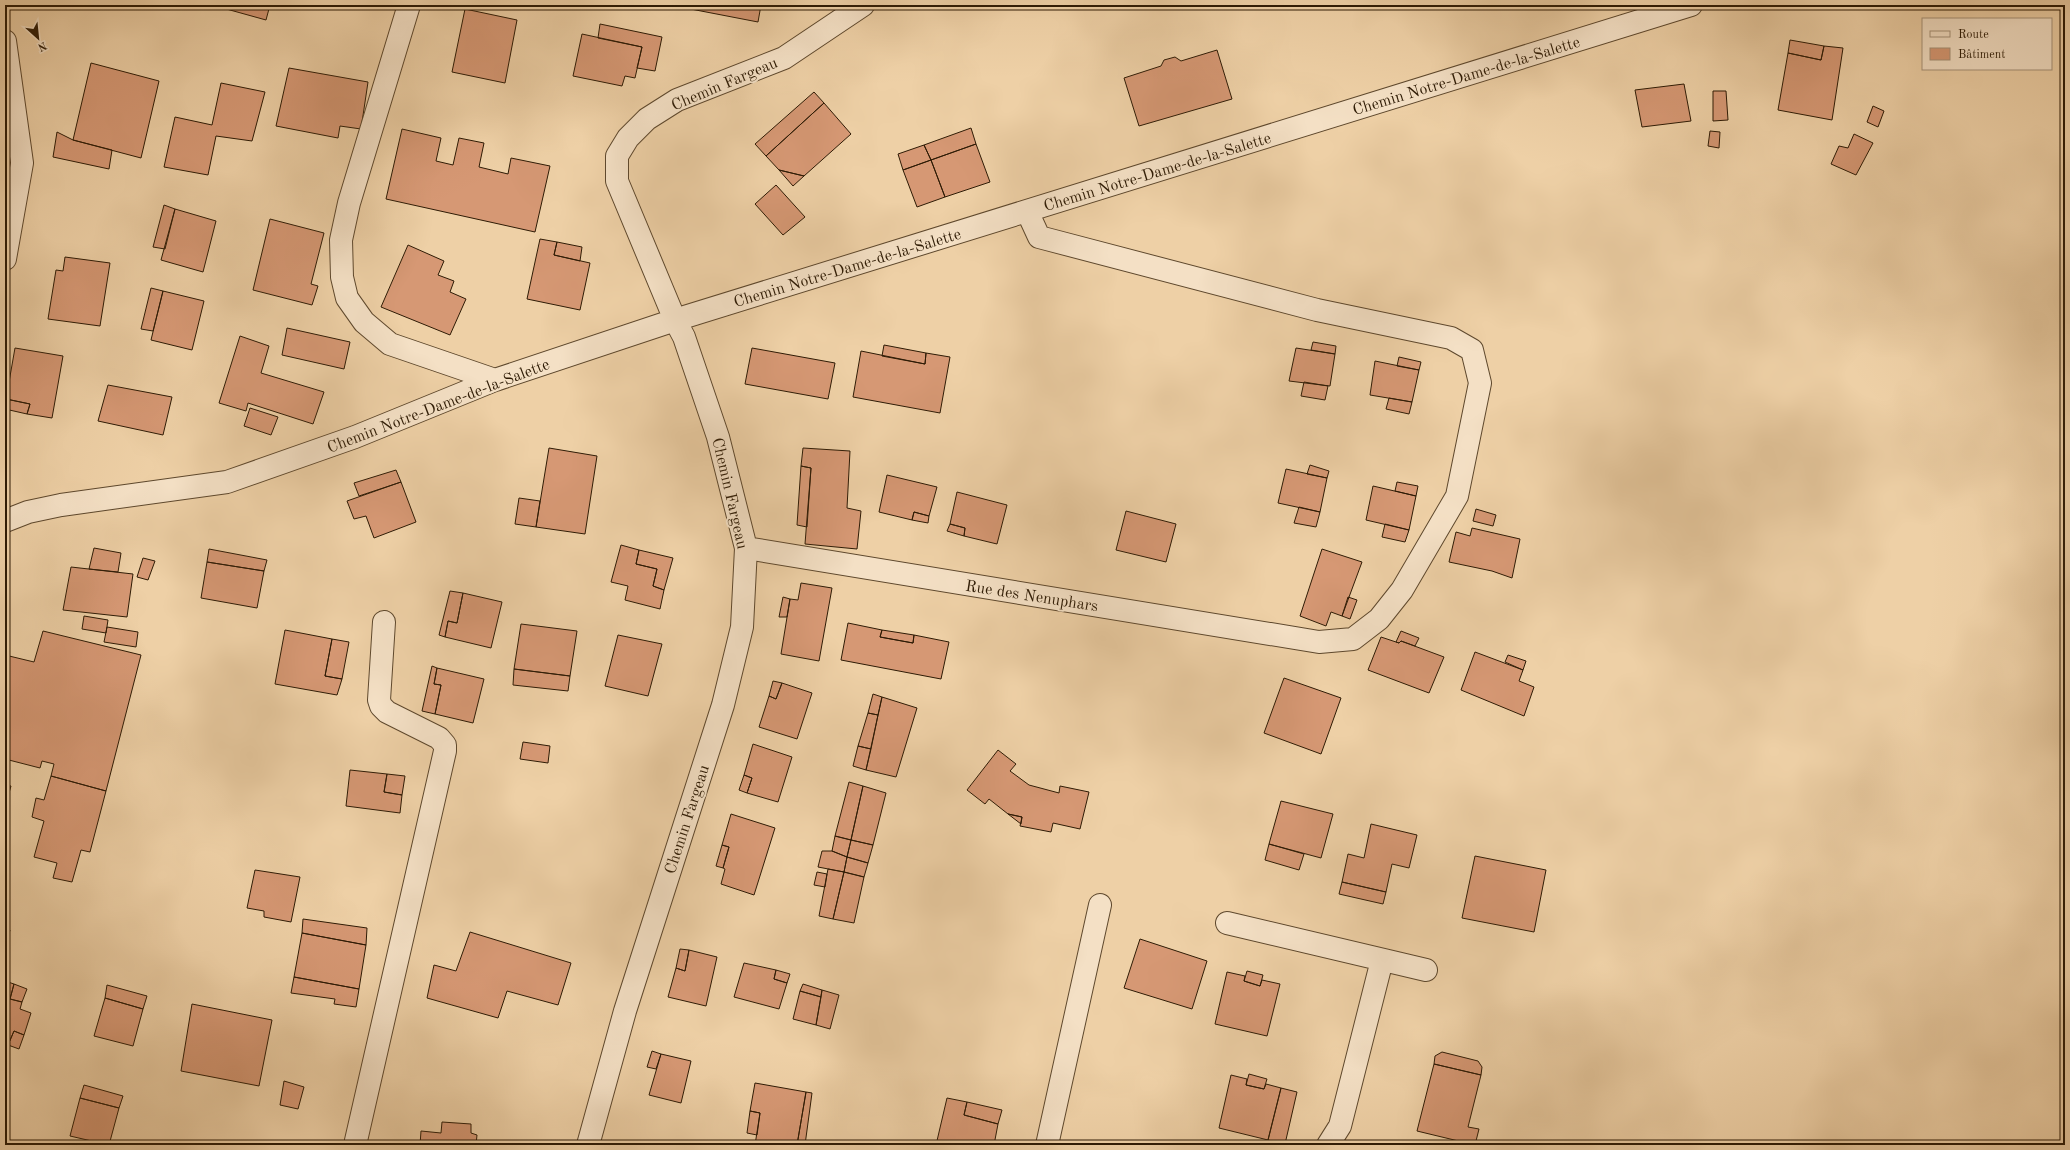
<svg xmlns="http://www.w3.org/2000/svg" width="2070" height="1150" font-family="'Old Standard TT',serif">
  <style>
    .building { fill: #d69874; stroke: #2e1b05 }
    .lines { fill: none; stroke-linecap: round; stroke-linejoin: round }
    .minor-casing { stroke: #5e482d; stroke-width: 24 }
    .minor { stroke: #f4e0c5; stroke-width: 22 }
    .labels { text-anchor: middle; stroke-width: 4; stroke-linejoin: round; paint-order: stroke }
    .street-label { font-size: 16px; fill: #2e1b05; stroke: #f4e0c5 }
  </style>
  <rect width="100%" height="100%" fill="#eed0a6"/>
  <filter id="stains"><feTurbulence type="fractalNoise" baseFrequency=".005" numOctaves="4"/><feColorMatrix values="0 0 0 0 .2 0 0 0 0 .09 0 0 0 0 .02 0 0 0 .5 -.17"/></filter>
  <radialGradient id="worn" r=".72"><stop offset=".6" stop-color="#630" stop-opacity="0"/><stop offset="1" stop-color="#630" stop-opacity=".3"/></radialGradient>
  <path class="building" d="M212,5H270L266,20Z
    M328,5H352L351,9Z
    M670,5H761L758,22Z
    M465,9L517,20L505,83L452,72Z
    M600,24L662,37L655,71L637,68L642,47L598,38Z
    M582,34L642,47L635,78L625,76L622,86L573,76Z
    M1790,40L1824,46L1821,60L1788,53Z
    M1824,46L1843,48L1832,120L1778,110L1788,53L1821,60Z
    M1217,50L1232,99L1139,126L1124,78L1161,66L1164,60L1175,57L1181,61Z
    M91,63L159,81L141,158L73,140Z
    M289,68L368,82L361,129L340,126L338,138L276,126Z
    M221,83L265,92L252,141L216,136L208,175L164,167L175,117L212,125Z
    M1684,84L1691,121L1642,127L1635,90Z
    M1713,91H1726L1728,120L1713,121Z
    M814,92L824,103L766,156L755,144Z
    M824,103L851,134L804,176L779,170L766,156Z
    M1873,106L1884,111L1878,127L1867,122Z
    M971,128L976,144L931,160L924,145Z
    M402,129L441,138L436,161L453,165L459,138L484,143L479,167L508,174L511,158L550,166L535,232L386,199Z
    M1710,131L1720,132L1719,148L1708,146Z
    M57,132L73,140L112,150L109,169L53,157Z
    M1854,134L1873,143L1856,175L1831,164L1839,146L1848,148Z
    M976,144L990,182L945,197L931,160Z
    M924,145L931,160L903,170L898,154Z
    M931,160L945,197L917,207L903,170Z
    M779,170L804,176L793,186Z
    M776,185L805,217L783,235L755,204Z
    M164,205L175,209L165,249L153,247Z
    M175,209L216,221L203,272L161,260Z
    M270,219L324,233L311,284L318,286L312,305L253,290Z
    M540,239L557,242L554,255L590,263L580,310L527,299Z
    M557,242L582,247L580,261L554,255Z
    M408,245L444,261L438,275L454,281L450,292L466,299L450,335L381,307Z
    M65,257L110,263L100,326L48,319L56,270L63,271Z
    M151,288L163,291L153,331L141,329Z
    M163,291L204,301L192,350L151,340Z
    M287,328L350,342L344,369L282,355Z
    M240,336L269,346L261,373L324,392L313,424L248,403L246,411L219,403Z
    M1313,342L1336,346L1335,354L1311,350Z
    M884,345L926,353L925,364L882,356Z
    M15,348L63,356L52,418L27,414L30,404L6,399Z
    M752,348L835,363L828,399L745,384Z
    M1296,348L1335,354L1330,386L1289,381Z
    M861,351L925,364L926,353L950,357L940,413L853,397Z
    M1399,357L1421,362L1419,370L1397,366Z
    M1375,361L1419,370L1412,402L1370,395Z
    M1304,382L1328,386L1325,400L1301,396Z
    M108,385L172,397L163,435L98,421Z
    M1389,398L1412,402L1409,414L1386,409Z
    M6,399L30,404L27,414L5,409Z
    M250,408L278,417L271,435L244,426Z
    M549,448L597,456L585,534L536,527Z
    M803,448L850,451L847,508L861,511L857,549L805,544L811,468L801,466Z
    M1310,465L1329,471L1327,478L1307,474Z
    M801,466L811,468L807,527L797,525Z
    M1286,469L1327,478L1320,512L1278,503Z
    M396,470L401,482L359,496L354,483Z
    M887,475L937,487L929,516L914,512L912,520L879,512Z
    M401,482L416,522L374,538L366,516L354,519L347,501Z
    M1397,482L1418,486L1416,496L1395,491Z
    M1373,486L1416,496L1409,530L1366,520Z
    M957,492L1007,505L997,544L964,536L965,528L950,524Z
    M519,498L540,501L536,527L515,524Z
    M1299,507L1320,512L1316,527L1294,523Z
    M1476,509L1496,515L1493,526L1473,521Z
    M1126,511L1176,524L1166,562L1116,550Z
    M914,512L929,516L928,523L912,520Z
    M950,524L965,528L964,536L947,531Z
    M1385,524L1409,530L1405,542L1382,537Z
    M1472,528L1520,539L1512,578L1492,571L1449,562L1456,532L1470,536Z
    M621,545L639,550L636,564L657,569L653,586L664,590L660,609L625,600L628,586L611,582Z
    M94,548L121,553L118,572L89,569Z
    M209,549L267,560L264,571L207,562Z
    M1322,549L1362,562L1342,616L1331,612L1326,626L1300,616Z
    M639,550L673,558L664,590L653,586L657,569L636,564Z
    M143,558L155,561L148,580L137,577Z
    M207,562L264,571L257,608L201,598Z
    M71,567L133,574L127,617L63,610Z
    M801,583L832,588L819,661L781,654L790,599L798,600Z
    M450,591L463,593L457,623L448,621L445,637L439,635Z
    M463,593L502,602L491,648L445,637L448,621L457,623Z
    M783,597L790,599L787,617H779Z
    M1348,597L1357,600L1350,619L1342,616Z
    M84,616L108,620L106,633L82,629Z
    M848,623L882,630L880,637L913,643L914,635L949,642L941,679L841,660Z
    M521,624L577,631L570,676L514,669Z
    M107,627L138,632L136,647L104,642Z
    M285,630L332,639L325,676L342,679L337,695L275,684Z
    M882,630L914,635L913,643L880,637Z
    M43,631L141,655L106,791L51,776L54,764L42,761L40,768L5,759V655L34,662Z
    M1401,631L1419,638L1415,646L1401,641L1399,643L1396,642Z
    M618,635L662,644L648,696L605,686Z
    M1381,637L1399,643L1401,641L1444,657L1429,693L1368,670Z
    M332,639L349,642L342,679L325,676Z
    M1475,652L1523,670L1519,681L1534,687L1524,716L1461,690Z
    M1508,655L1526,661L1523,670L1505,662Z
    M432,666L437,668L434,684L441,685L435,714L422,711Z
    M437,668L484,679L473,723L435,714L441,685L434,684Z
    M514,669L570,676L568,691L513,685Z
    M1284,678L1341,698L1321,754L1264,733Z
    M773,681L782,683L776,699L769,696Z
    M782,683L812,693L797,739L759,727L769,696L776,699Z
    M873,694L882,697L878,715L868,713Z
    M882,697L917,708L896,777L866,770Z
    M868,713L878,715L871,749L858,746Z
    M523,742L550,746L548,763L520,759Z
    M753,744L792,757L778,802L747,793L752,778L744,775Z
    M858,746L871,749L866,770L853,766Z
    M998,750L1016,764L1010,771L1029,785L1059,793L1060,786L1089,792L1080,829L1053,823L1051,832L1020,826L1022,817L1008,814L989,799L985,804L967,790Z
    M350,770L387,774L384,792L402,795L400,813L346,806Z
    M387,774L405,776L402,795L384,792Z
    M744,775L752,778L747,793L739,790Z
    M51,776L106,791L90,852L81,850L72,882L53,878L57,863L34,857L44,821L32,817L36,798L44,800Z
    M849,782L863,786L851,840L835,836Z
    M5,785L11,786L5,807Z
    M863,786L886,793L873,845L851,840Z
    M1281,801L1333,814L1321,858L1269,844Z
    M731,814L775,828L754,895L721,884L725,869L723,868L729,847L722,845Z
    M1008,814L1022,817L1021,824Z
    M1371,824L1417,835L1409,868L1392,864L1386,892L1342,882L1348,854L1364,858Z
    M835,836L851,840L847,857L832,851Z
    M851,840L873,845L868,863L847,857Z
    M1269,844L1304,854L1299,870L1265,860Z
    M722,845L729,847L723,868L716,866Z
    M822,851H832L847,857L844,872L818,867Z
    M1475,856L1546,870L1534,932L1462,918Z
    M847,857L868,863L864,877L844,872Z
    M828,869L844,872L833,919L819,916Z
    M255,870L300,877L291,922L264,917V911L247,908Z
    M817,872L827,874L825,887L814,885Z
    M844,872L864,877L854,923L833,919Z
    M1342,882L1386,892L1383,904L1339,894Z
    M303,919L367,928L366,945L302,933Z
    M5,928L10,930L5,948Z
    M470,932L571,963L558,1005L507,991L498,1018L427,998L434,965L456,971Z
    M302,933L366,945L359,989L294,977Z
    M1140,939L1207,961L1192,1009L1124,988Z
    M680,949L689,950L685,971L676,968Z
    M689,950L717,957L706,1006L668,997L676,968L685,971Z
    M744,963L776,970L774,979L787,983L779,1009L734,997Z
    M776,970L790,974L787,983L774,979Z
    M1247,971L1263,975L1260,986L1244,981Z
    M1227,972L1245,976L1244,981L1260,986L1262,980L1280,984L1267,1036L1215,1024Z
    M294,977L359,989L356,1007L334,1004L335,999L291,993Z
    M5,981L14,984L10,999L22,1002L20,1009L31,1013L24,1035L14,1031L8,1045L5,1044Z
    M14,984L27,989L22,1002L10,999Z
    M803,984L822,990L821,997L800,991Z
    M107,985L147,996L143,1009L105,998Z
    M822,990L839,995L830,1029L816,1025Z
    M800,991L821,997L816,1025L793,1019Z
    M105,998L143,1009L133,1046L94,1036Z
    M192,1004L272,1020L259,1086L181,1071Z
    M14,1031L24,1035L19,1049L8,1045Z
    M652,1051L661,1054L656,1069L647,1067Z
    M1442,1052L1478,1061L1482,1067L1481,1075L1434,1064L1435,1056Z
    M661,1054L691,1061L681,1103L649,1095Z
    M1434,1064L1481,1075L1468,1127L1479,1129L1475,1145L1417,1131Z
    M1249,1074L1267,1079L1264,1089L1246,1085Z
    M1231,1075L1247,1079L1246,1085L1264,1089L1266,1084L1281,1088L1268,1140L1219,1128Z
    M284,1081L304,1087L298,1109L280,1105Z
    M755,1083L806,1092L797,1145H755L760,1113L750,1111Z
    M84,1085L123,1096L119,1108L80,1098Z
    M1281,1088L1297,1092L1285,1144L1268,1140Z
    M806,1092L812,1093L805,1145H797Z
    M80,1098L119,1108L109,1145L70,1136Z
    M947,1098L967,1102L964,1115L998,1124L994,1145H936Z
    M967,1102L1002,1110L998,1124L964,1115Z
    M750,1111L760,1113L757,1135L747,1133Z
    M442,1122L471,1124V1133L477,1135L476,1145H420L421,1131L441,1133Z"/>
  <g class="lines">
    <defs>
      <path id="minor" d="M409,5L349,203L341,240L342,277L347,298L364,322L390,344L495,380
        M5,41L22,163L5,259
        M5,521L28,512L61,505L227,482L355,437L495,380L675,320L1691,5
        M746,548L1319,642L1353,639L1379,619L1402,590L1457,496L1480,383L1472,350L1451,338L1317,310L1039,237L1027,211
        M1227,923L1426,970
        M355,1145L445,751V745L439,738L387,712L381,706L379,700L384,622
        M588,1145L625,1011L723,705L742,627L746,548L718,437L684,337L675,320L617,181V156L628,138L647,119L677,100L784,58L863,5
        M1047,1145L1100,905
        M1328,1145L1340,1126L1382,960"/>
    </defs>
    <use href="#minor" class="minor-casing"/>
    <use href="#minor" class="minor"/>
  </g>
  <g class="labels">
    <g class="street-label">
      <text transform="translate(1466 75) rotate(-17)" y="6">Chemin Notre-Dame-de-la-Salette</text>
      <text transform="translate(724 83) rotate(-23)" y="6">Chemin Fargeau</text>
      <text transform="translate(1157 171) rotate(-17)" y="6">Chemin Notre-Dame-de-la-Salette</text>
      <text transform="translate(847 267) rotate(-17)" y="6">Chemin Notre-Dame-de-la-Salette</text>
      <text transform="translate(438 405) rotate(-21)" y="6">Chemin Notre-Dame-de-la-Salette</text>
      <text transform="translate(731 493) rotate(77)" y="6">Chemin Fargeau</text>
      <text transform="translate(1032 595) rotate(9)" y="6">Rue des Nenuphars</text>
      <text transform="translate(686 819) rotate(-72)" y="6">Chemin Fargeau</text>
    </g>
  </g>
  <rect width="2070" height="1150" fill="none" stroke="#eed0a6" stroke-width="20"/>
  <rect x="6" y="6" width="2058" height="1138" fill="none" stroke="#2e1b05" stroke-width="2"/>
  <rect x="10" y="10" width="2050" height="1130" fill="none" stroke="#2e1b05"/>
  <rect x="1922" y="18" width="130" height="52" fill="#f4e0c5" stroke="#a59178"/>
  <rect x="1930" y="31" width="20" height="6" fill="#f4e0c5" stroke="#a59178"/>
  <text x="1958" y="38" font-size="12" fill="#2e1b05">Route</text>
  <rect x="1930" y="48" width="20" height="12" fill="#d69874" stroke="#a59178"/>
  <text x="1958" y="58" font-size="12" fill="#2e1b05">Bâtiment</text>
  <g transform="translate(38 38) rotate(153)" stroke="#f4e0c5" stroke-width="3" paint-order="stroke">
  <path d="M0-3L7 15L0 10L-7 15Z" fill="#2e1b05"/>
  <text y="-6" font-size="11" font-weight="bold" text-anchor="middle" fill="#2e1b05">N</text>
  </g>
  <rect width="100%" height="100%" filter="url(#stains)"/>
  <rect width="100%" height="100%" fill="url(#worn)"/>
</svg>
